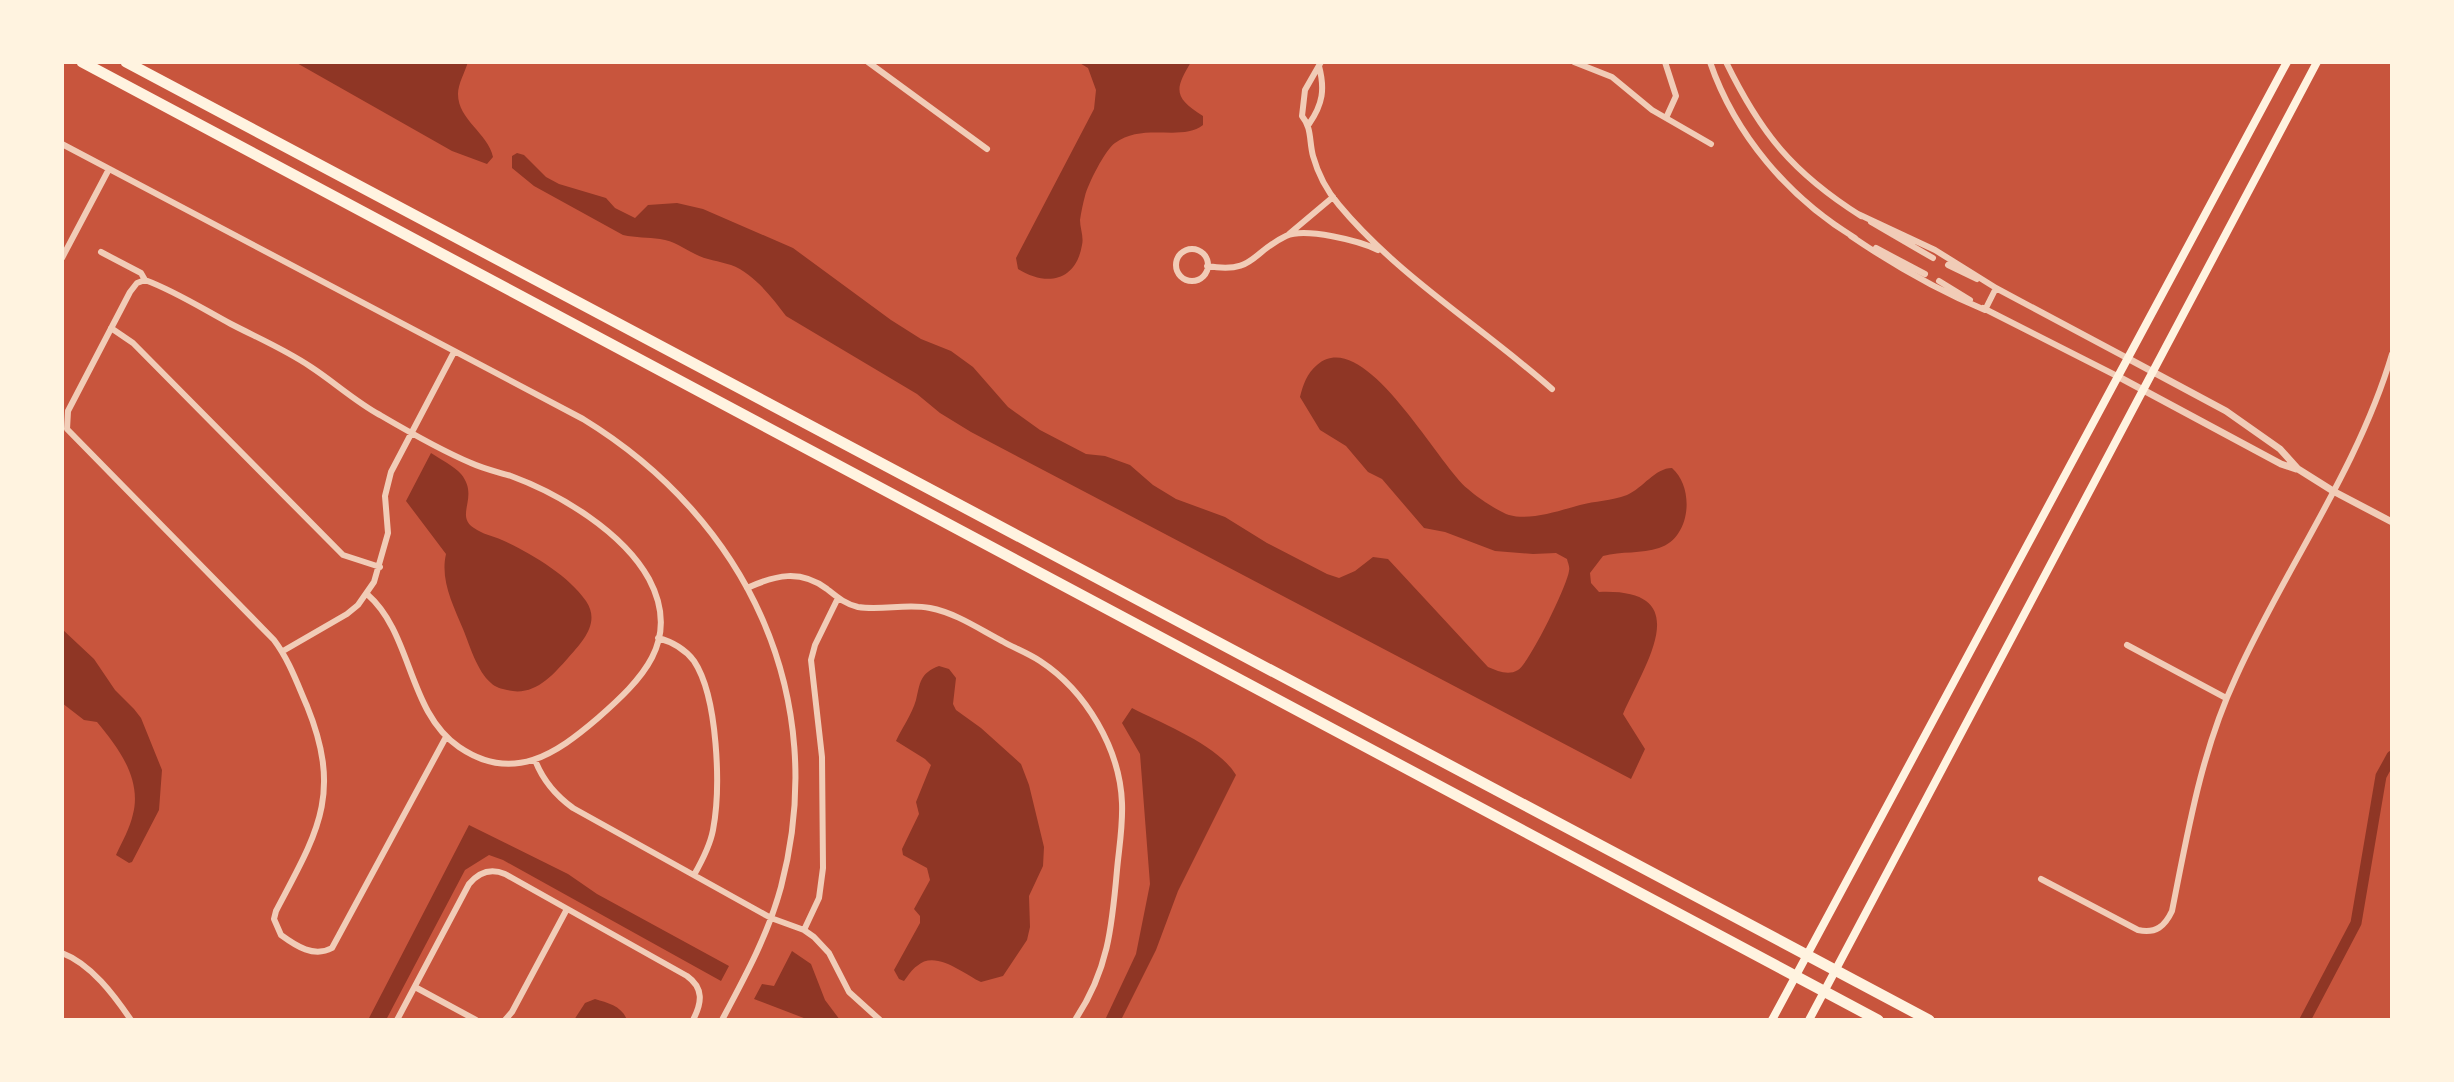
<svg xmlns="http://www.w3.org/2000/svg" width="2454" height="1082" font-family="'Sofia Sans Condensed',sans-serif">
  <style>
    .water { fill: #8f3625 }
    .lines { fill: none; stroke-linecap: round; stroke-linejoin: round }
    .canal { stroke: #8f3625; stroke-width: 11 }
    .minor { stroke: #f1ccb7; stroke-width: 6 }
    .tertiary { stroke: #f1ccb7; stroke-width: 7 }
    .secondary { stroke: #fff3e0; stroke-width: 8 }
    .motorway { stroke: #fff3e0; stroke-width: 11 }
  </style>
  <rect width="100%" height="100%" fill="#c8553d"/>
  <path class="water" d="M295,62H468C465,72 458,84 458,94C458,120 488,133 493,157L487,164L452,151Z
    M1078,62H1191C1174,90 1174,98 1203,116V125C1182,142 1143,122 1115,143C1105,150 1088,184 1085,196C1083,203 1081,213 1080,220C1080,228 1084,237 1082,245C1076,281 1047,287 1018,269L1016,258L1094,109L1096,90L1088,68Z
    M517,153L524,155L546,177L559,184L606,198L615,208L635,218L648,205L677,203L703,209L793,248L891,320L921,339L951,351L973,367L1008,407L1040,430L1086,454L1105,456L1130,465L1153,485L1176,499L1225,517L1267,543L1327,574L1339,578L1355,571L1373,557L1388,559L1488,667C1498,671 1508,676 1518,670C1530,662 1567,586 1569,571C1570,566 1568,564 1567,559L1556,553L1533,554L1495,551L1445,532L1424,528L1382,479L1368,472L1346,446L1320,430L1300,397C1303,385 1307,373 1317,365C1364,324 1437,464 1468,489C1475,496 1499,512 1509,515C1530,521 1558,511 1580,505C1595,501 1611,501 1627,495C1643,488 1655,468 1672,468C1695,488 1691,538 1659,548C1642,554 1621,551 1603,556L1590,573L1591,583L1599,592C1699,588 1644,665 1623,714L1645,749L1631,779L971,432L940,413L917,394L786,316C772,297 753,273 731,265C719,261 706,260 695,254C683,248 674,241 660,239C648,237 636,238 623,235L534,186L512,168V156Z
    M431,453C440,459 454,466 461,474C480,497 454,515 474,528C482,534 493,536 502,540C530,553 568,575 586,601C601,623 582,642 568,658C552,676 534,697 507,690C502,689 495,687 491,683C477,671 470,646 463,629C453,605 440,580 446,554L406,501Z
    M62,629L94,659L115,690L134,709L141,718L162,770L159,810L132,862L129,863L116,855C122,842 130,828 133,814C142,779 118,747 97,722L84,720L62,703Z
    M939,666L949,669L956,678L953,704L956,710L981,728L1021,764L1029,785L1044,847L1043,866L1029,896L1030,927L1027,940L1003,976L981,982C964,974 935,949 917,966C912,969 908,976 904,981L899,979L894,970L920,923V916L914,909L930,880L927,868L903,855L902,849L919,814L916,802L931,765L925,759L896,741C902,728 912,714 916,700C920,683 920,673 939,666Z
    M1132,708C1163,724 1218,745 1236,775L1178,891L1156,950L1121,1020H1105L1136,954L1150,884L1140,754L1122,723Z
    M469,825L568,874L597,894L729,966L721,981L503,860L489,855L465,870L386,1020H368Z
    M792,951L811,964L825,1000L840,1020H809L754,999L762,984L774,986Z
    M595,999C608,1003 622,1006 627,1020H574L585,1003Z"/>
  <g class="lines">
    <path class="canal" d="M2305,1020L2356,923L2381,776L2392,756"/>
    <path class="minor" d="M868,62L987,149
      M1321,62L1305,90L1302,116C1312,128 1309,141 1313,156C1318,174 1327,191 1339,205C1399,277 1482,327 1552,389
      M1574,62L1612,77L1652,110L1711,144
      M1665,62L1676,96L1666,118
      M1710,62C1735,135 1789,198 1855,238
      M1726,62C1761,134 1793,173 1861,216
      M1309,124C1323,104 1325,89 1319,66
      M62,144L583,419C748,520 831,697 781,887C768,935 745,977 722,1020
      M1871,222L1933,258
      M1289,234L1333,197
      M1851,236C1895,266 1937,290 1985,310L1996,288L1935,250L1858,214
      M1876,248L1925,274
      M1176 265a16 16 0 1 1 32 0a16 16 0 1 1-32 0Z
      M101,252L141,273L145,280C175,291 203,309 231,324C258,338 286,350 311,367C334,382 356,402 380,415C409,432 440,450 471,463C484,469 498,472 511,476C560,494 623,532 649,579C682,641 641,680 598,718C556,754 513,784 459,747C407,711 413,634 367,594
      M62,258L109,169
      M1948,265L1977,279
      M1207,266C1255,274 1250,253 1286,236C1305,227 1360,241 1378,250
      M145,280L137,283L130,292L68,411L67,429L274,640C289,660 297,683 307,706C343,795 317,833 276,911L274,919L281,935C296,946 314,958 332,948L446,737
      M1939,281L1970,300
      M1994,287L2129,359
      M1983,308L2119,377
      M111,328L133,343L343,555L380,567
      M747,588C776,575 800,569 827,589C837,597 845,604 858,607C882,611 906,603 930,608C956,613 979,629 1002,641C1014,648 1028,653 1040,661C1086,691 1120,749 1122,803C1123,826 1119,848 1117,870C1112,927 1108,971 1075,1020
      M658,638C673,642 685,649 694,661C718,697 721,788 713,830C710,846 702,861 694,875
      M2127,645L2226,698
      M283,651L347,614L358,605L374,582L388,533L385,496L391,472L454,352
      M535,760C543,781 555,795 573,808L771,918L804,930L814,937L829,953L849,992L880,1020
      M2041,879L2138,930C2156,934 2165,926 2172,911C2188,831 2201,752 2236,677C2285,568 2358,469 2392,354
      M804,930L819,898L823,868L822,757L811,660L815,645L838,598
      M62,953C91,964 114,995 131,1020
      M415,987L476,1020
      M397,1020L469,884C479,872 491,868 505,874L687,976C704,988 702,1003 693,1020
      M505,1020L512,1012L567,909"/>
    <path class="tertiary" d="M2129,359L2226,411L2280,449L2298,469L2333,491L2392,522
      M2119,377L2281,464L2296,469"/>
    <path class="secondary" d="M1772,1020L2287,62
      M1809,1020L2317,62"/>
    <path class="motorway" d="M82,62L1878,1020
      M126,62L1929,1020"/>
  </g>
  <rect width="2454" height="1082" fill="none" stroke="#fff3e0" stroke-width="128"/>
</svg>
